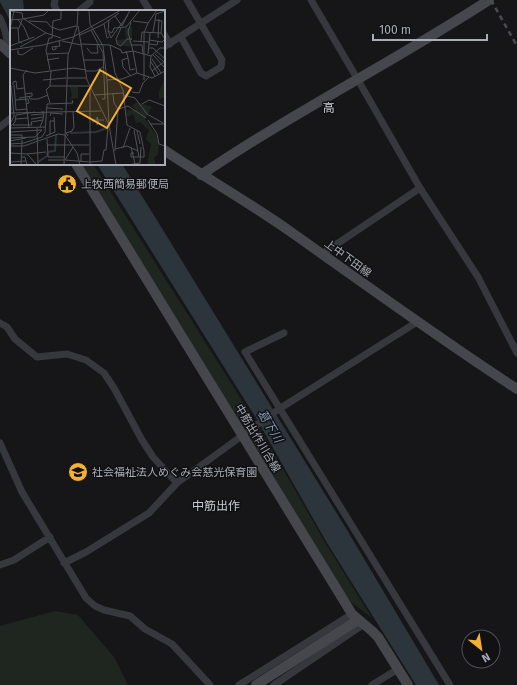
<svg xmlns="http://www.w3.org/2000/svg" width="517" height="685" font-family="'Fira Sans','Noto Sans JP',sans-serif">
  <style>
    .green { fill: #1e261f }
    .water { fill: #2c353c }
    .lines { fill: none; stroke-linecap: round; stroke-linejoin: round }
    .street { stroke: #37383d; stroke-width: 7 }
    .secondary { stroke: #45474d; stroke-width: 10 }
    .rail { stroke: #4a4c52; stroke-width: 2.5; stroke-dasharray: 5 4; stroke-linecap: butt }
    .labels { text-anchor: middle; stroke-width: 3; stroke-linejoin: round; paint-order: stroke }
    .poi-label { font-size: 11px; fill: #a8adb8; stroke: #111113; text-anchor: start }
    .street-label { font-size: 11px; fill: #a8adb8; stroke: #111113 }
    .neighbourhood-label { font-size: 12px; fill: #c9ccd4; stroke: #111113 }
    .water-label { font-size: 12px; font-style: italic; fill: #7f9bb3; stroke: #111113 }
    .inset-river { fill: none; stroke: #2c353c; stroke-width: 2 }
    .inset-road { fill: none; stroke: #505258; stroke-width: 1 }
    .view { fill: #f2b134; fill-opacity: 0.15; stroke: #f2b134; stroke-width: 2 }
    .inset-edge { fill: none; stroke: #a8adb8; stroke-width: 2 }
  </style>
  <rect width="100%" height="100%" fill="#161618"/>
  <path class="green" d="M79,164H93L260,429L326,544L372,618L348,600Z
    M55,611L78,615L114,657L128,685H0V626Z"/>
  <path class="water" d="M0,0H23L24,11H11V22L0,2Z
    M97,164H122L155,217L347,530L439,685H416L327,543L256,418Z"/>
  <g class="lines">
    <path class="street" d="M55,0L54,5L57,11
      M143,0L150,11
      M311,0L358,80L420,188L478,277L517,353
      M79,11L90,2V0
      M0,18C6,30 8,39 8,53
      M164,34L170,44
      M181,37L201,73L206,76L221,67L222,60L187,0
      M164,47L237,0
      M0,127L11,118
      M322,254L420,188
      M0,323L7,327L15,339L37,357L67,354L86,360L104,373L114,388L142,440L153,457L177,483
      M284,333L245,352L450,685
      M0,443L22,492L86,598L95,606L104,610L130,616L145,629L172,644L210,685
      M64,563L86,552L149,513L177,483L243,435L279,409L417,322
      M0,565L14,560L50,537
      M239,685L352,614
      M274,685L364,624
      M372,685L398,669"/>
    <path class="secondary" d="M0,44L11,54
      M164,150C206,178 250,203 291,232C366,285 440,339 517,389
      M76,164L352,614L372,631L378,637L408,685
      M201,175C294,112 395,61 489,0
      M256,685L358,620"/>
    <path class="rail" d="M491,0L517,46"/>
  </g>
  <defs>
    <symbol id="civic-disc" viewBox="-11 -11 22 22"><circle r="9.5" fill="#f2b134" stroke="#111113"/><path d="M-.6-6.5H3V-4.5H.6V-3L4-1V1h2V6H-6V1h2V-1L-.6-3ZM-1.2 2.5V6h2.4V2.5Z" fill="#111"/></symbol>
    <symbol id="school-disc" viewBox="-11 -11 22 22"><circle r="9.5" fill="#f2b134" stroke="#111113"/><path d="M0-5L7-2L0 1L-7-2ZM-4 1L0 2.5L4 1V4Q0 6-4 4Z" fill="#111"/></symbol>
  </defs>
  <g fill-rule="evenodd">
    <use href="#civic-disc" x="56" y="173" width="22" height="22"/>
    <use href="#school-disc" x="67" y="461" width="22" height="22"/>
  </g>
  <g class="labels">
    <g class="poi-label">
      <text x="81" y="188">上牧西簡易郵便局</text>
      <text x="92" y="476">社会福祉法人めぐみ会慈光保育園</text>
    </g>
    <g class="street-label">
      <text transform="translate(348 258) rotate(36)" y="4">上中下田線</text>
      <text transform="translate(258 438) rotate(59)" y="4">中筋出作川合線</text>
    </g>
    <g class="neighbourhood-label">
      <text x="329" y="112">高</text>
      <text x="216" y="510">中筋出作</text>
    </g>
    <g class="water-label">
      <text transform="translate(270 426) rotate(59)" y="4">葛下川</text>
    </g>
  </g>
  <g transform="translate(10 10)">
    <rect width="155" height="155" fill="#161618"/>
    <path d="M122,17V30L120,37L107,34V30L116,29L115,18ZM155,68V87L149,89V82ZM60,77H68V88L59,89L62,86ZM127,92L142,97L135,109L146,125L149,134L148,144L144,148L146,155H137L141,134L136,129L139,120L130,112L126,113L123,104L118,107L116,105L117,100H126L122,96Z" fill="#1e261f"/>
    <path class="inset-river" d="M60,123L86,122L97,118M28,152L37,146L38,142L45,141L46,125"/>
    <path class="inset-road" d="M79,0L80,14L93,36L97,70M0,1L12,3L13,9L0,10M105,6L112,16M13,9L34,5L39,0M14,9L36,23M8,10L14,17L19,29M99,10L98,21L102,23L104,18L116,17L130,0M145,10L152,11L151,23L155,29M19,11L37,12L41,17L50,20L66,16M123,11L138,13M121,12L118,22L123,41M94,14L97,28L99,27M68,16L77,70L99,115L106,155M112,16L120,0M0,18H9L12,10M8,18L9,32L12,33M111,18L106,29L107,34L111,36L117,29H122M0,19L4,1M81,20L93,43L95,89H92M98,21L101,28L118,5M143,22L146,4L155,1M36,23L51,28M70,25L92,15L109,3M148,28L149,9M139,30L152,32L155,29M52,31L71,35M123,31L139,32M131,31L132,22L151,23M71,34L100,35M139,34L147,35L148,31M121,35H132L133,44M0,36L24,27M46,36V39L43,40L42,37L50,36L49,31M10,37L36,23M77,38L81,43H88L87,34M139,38H143L155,49M0,40L33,35L63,27L111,0M8,40V44L12,45L23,38M116,41L118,48L112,50L113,57L120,65M123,41L127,63M37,44L58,43M138,44L140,23M145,44L154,52M143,45L155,58M141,46L140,57L145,66M118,48L120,60L125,59M142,49L151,63M37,50L49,48M74,50H94M141,52L149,65M0,58L25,63L64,58L76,60M17,60L13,65L19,118M40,60L36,40L39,28H42L43,11L51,9V0M76,61H86L93,57M142,61L155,51M57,68H76M33,70L56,68M134,70V23L138,13L147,0M3,75V72L6,71L7,79L14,78M4,75L6,100L17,99M40,76L41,61M80,77V155M122,82L129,83L133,73L139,67M103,84L104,93L108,99L105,141M84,85L113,83M113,85L125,88L137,104L153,113M19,86L20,89H28L38,85M9,88L22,86V83L15,84M0,89L1,101M5,90L18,89L19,93L16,94M40,93L36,80L40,76H79M132,94L139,90L155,96M37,98L53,99M109,99L118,96L136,108M0,103L91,101M21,105L33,104M40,106L41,103L53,104M6,109L18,108M21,109L33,107M88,110L87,107V115L89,110M138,110L147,124L149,134L155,136M83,113V110H94M0,114L4,106L1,75M140,114H155M3,115H22L21,112L33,110M99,115L97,70L112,69L127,63L142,68L155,61M0,117L5,112L6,105L25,102M30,117L33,110L34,102H31M0,118L36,117M27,118L28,154M124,120L129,147H131M127,121L130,134M0,122L32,120L25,127L0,128M40,124V111H44M0,125H12V128M55,125L67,143L70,155M36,126L45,122L44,107M58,126L56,123L62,121L64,117L63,102M37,129L38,147M0,131L16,128M0,134L14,133L32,127L35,122L37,94L63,93L62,90M37,135H79M0,136H14L48,124L55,125M63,137L55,150L80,152M121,137L125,154M113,138L120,118M105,139L117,136L128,141M0,143L17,144L27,155M124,143H121V147H129M17,144L36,142M11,147H15L17,155M38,147H54M131,147H134V141L130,122L117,115L113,80L105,63L100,35L111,40L112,43L123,41L141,46L150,38H155M38,150H54M0,152L16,151M71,152V144H79M80,152L92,151L94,140H96L98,117M11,155L12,130M54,155L58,45L67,17L68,0M117,155L130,153L131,137"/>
    <path class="view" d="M90,60L121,78L97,118L67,101Z"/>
    <rect width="155" height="155" class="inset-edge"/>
  </g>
  <g transform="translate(481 649) rotate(150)"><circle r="19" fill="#111113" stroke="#4d4f55"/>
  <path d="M0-3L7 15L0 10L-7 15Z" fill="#f2b134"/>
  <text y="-6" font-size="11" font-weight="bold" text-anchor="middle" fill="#a8adb8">N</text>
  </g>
  <path d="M373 34v6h114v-6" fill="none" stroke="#a8adb8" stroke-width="2"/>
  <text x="379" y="34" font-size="12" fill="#a8adb8" stroke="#111113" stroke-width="3" paint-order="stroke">100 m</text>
</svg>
